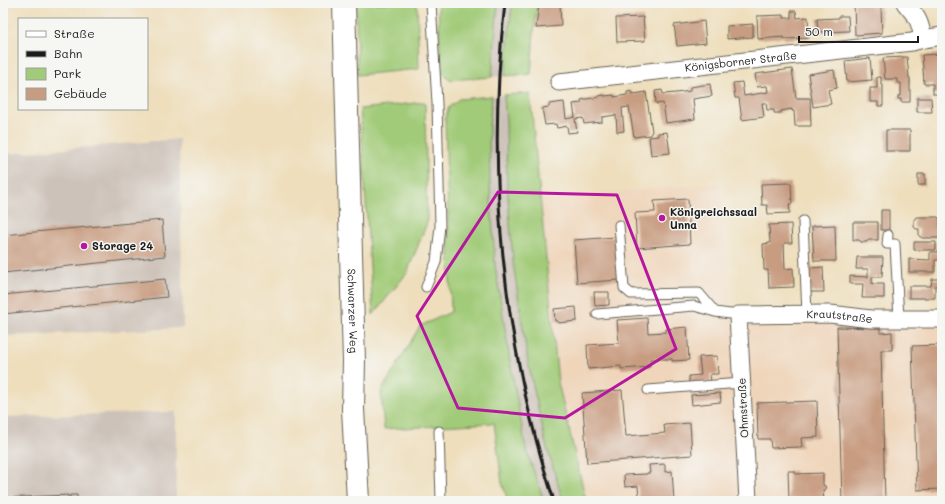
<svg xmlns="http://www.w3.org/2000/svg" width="945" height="504" font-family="Mali,sans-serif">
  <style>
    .built { fill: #efd6bb }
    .industrial { fill: #cdc2b9 }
    .green { fill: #a1cb78; stroke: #5e744a }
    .building { fill: #c89c81 }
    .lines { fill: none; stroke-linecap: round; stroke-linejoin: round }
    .lane-casing { stroke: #666054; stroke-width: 11 }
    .street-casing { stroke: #666054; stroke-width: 19 }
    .secondary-casing { stroke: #666054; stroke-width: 24 }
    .lane { stroke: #fff; stroke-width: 9 }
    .street { stroke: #fff; stroke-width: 17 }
    .secondary { stroke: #fff; stroke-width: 22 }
    .rail { stroke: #1c1c1c; stroke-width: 3 }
    .marked { fill: none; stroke: #b5179e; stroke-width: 3; stroke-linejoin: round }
    .poi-dot { fill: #b5179e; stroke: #f6f6f2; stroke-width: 1.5 }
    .labels { text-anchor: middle; stroke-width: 3; stroke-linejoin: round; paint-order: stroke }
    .street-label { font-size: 11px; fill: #1c1c1c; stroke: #f6f6f2 }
    .poi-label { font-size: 11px; font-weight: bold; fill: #1c1c1c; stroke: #f6f6f2; text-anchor: start }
  </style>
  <rect width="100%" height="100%" fill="#f6f6f2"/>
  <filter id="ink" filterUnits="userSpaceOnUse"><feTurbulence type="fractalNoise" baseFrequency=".025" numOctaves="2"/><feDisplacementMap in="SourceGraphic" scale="8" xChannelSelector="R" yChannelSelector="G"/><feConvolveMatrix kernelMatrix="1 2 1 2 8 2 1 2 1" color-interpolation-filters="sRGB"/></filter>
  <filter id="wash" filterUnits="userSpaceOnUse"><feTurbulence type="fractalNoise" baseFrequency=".012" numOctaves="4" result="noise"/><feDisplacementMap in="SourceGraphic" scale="16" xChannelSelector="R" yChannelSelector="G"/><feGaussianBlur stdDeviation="0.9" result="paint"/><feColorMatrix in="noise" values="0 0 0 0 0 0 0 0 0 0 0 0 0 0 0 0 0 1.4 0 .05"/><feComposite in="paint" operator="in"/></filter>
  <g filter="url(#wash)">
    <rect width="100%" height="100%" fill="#eedebc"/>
    <path class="built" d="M719,183L733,322L942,324V501H586L558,382L540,199Z"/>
    <path class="industrial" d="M498,3H512L505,76L492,77Z
      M504,95L506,122L507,185L513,262L528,362L545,441L563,501H544L526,449L511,367L495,265L490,185L489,127L492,96Z
      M179,139L183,328L3,336V154Z
      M176,412V501H3V417Z"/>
    <path class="green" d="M356,3H417L419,69L357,75Z
      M438,3H498L492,77L449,80L441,71Z
      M512,3H538L534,32L531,74L505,76Z
      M530,93L558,382L586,501H563L545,441L528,362L513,262L507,185L506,122L504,95Z
      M492,96L489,127L490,185L495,265L511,367L526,449L544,501H508L502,483L494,423L384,429L381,392L420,326L451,312L445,118L449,107L459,99Z
      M425,102L427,223L407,273L373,315L360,109Z"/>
    <g id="blocks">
      <path class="building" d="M539,3H560L561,26L536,28Z
        M854,3H867V6H881L882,33L855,35Z
        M791,11H796L797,18L808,17L809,38L784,39V37L758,39L757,16L784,15V18H791Z
        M839,16H848L849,31L818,32L817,19L839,18Z
        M643,17L645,41L617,42L616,18Z
        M704,21L706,43L677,46L674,25Z
        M753,24V37L727,39V26Z
        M942,54V94H933V84H924L922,55Z
        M907,57L909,78H910V102H901V99H898V96H901V83H897V79H885L883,58Z
        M870,58L872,80L847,82L845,61Z
        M792,69L796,98H810L811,126H795L794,111H792V109L781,111V113H774V110H767L766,103H762L764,117L742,120L739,98H735L733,83L742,82L744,96L768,92L767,86L757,87L755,74Z
        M834,70L837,88L828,90L831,104L813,107L808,74Z
        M877,77H881V85H883V106H878V102H870V88H877Z
        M710,84L712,96L693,99L695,119L666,123L663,103L656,104L655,91L662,90L663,94L676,93L690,91V87Z
        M632,91V94L634,93V94L646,92L652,131L650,135L634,137L629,107L622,108L624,131L617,132L616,115L602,117V122L592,123L584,124L583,118L575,119L577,132L568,133L567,126L557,128L556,124L545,125L542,108L549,107V104L564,102L566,119L575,117L573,104L581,103V100L599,97V96L604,95V96L614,95V97L627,95V92Z
        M917,98H931L932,112H917Z
        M886,130H910V151H886Z
        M667,132L670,153L651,155L649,137L658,136V133Z
        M918,174H925V185H918Z
        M791,183L792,204H789L790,213L768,214L767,205H762L761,184Z
        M688,199L690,244L637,248L635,213L655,212L654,201Z
        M881,210H889V230H881Z
        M916,217H938L940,220V236L938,238H922L919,236V229H916L914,227V220Z
        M162,220L165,256L3,273V235Z
        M853,222H878V240H869L866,242H861L859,240H853Z
        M791,224L792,243H784L785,269L793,268L794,287L769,288L768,270H764L763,244L770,243L769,225Z
        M835,225L836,261H814L812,226Z
        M616,237L619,280L577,283L574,240Z
        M914,242H936V250H914Z
        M930,252H942V260H935V272H909V259L930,260Z
        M857,257H883L882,277H872V284H884V298H862L863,284H850V276L868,277V269H856Z
        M823,267L824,292H810L809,268Z
        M165,279L167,297L3,314V295Z
        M932,279H942V286H935V298H909V286H931Z
        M594,292H609V305L595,306Z
        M576,307L577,321L558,323V321H555L554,309Z
        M647,318L648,333L666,332V329L687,327L689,360L672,361V359H650V367L621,369V366L588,369L587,345L619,343L617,320Z
        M837,327L880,328V333L892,332V350H881L885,501H842Z
        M942,345V489L917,490L912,346Z
        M717,356L718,374H710L711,382L689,384V376L701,375L699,357Z
        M622,390L626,436L665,433L664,425L690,423L692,455L587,463L582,393Z
        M720,393L721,402L692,405L691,395Z
        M817,401L818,437L801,438L802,447L771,448L770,439H758L757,403Z
        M665,464V472L672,471L674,501H639L638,486L625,487L624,475L647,474V473H650L649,465Z
        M788,471H795V474L823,473V485L825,486L826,489L823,490L824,501H812V498L789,499Z
        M68,495V501H3V498Z
        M70,495H77V501H70Z"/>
    </g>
  </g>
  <g filter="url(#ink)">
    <use href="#blocks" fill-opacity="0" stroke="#666054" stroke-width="1"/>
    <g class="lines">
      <defs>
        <path id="lane" d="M803,221L807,314
          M619,225L624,288L631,294L699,293L715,312
          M888,235L887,244H895L899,319
          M426,287L436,262L440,226L437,103L431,3
          M597,314L694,306L715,312L738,315
          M648,390L742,383
          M439,431L441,501"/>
        <g id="street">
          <path d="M905,3C917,17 920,20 923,39"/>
          <path id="s1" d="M559,82L912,42L923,39L942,36"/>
          <path id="s2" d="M748,501L738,315L830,314L871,319H942"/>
        </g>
        <g id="secondary">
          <path id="s3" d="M344,3L354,361L353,409L358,501"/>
        </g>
      </defs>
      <use href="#lane" class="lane-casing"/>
      <use href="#street" class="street-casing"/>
      <use href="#secondary" class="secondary-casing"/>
      <use href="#lane" class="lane"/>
      <use href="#street" class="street"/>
      <use href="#secondary" class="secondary"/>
      <path class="rail" d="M505,3C486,172 502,339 554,501"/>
    </g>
  </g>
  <path class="marked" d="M498,192L617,195L676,349L565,418L458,408L417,316Z"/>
  <g class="poi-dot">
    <circle cx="662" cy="218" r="4"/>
    <circle cx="84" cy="246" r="4"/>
  </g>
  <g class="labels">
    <g class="street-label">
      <text dy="4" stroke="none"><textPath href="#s1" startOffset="183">Königsborner Straße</textPath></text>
      <text dy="4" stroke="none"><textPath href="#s3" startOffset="308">Schwarzer Weg</textPath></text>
      <text dy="4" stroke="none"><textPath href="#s2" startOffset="288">Krautstraße</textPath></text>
      <text transform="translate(743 408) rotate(-93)" y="4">Ohmstraße</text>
    </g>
    <g class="poi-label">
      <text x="670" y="216">Königreichssaal<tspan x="670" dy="13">Unna</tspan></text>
      <text x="92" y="250">Storage 24</text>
    </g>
  </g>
  <rect width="945" height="504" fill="none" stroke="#f6f6f2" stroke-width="16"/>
  <rect x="18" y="18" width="130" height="92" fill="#f6f6f2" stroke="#9f9f9c"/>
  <rect x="26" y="31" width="20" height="6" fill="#ffffff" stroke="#9f9f9c"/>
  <text x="54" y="38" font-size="12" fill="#1c1c1c">Straße</text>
  <rect x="26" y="51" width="20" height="6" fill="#1c1c1c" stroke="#9f9f9c"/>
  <text x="54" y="58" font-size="12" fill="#1c1c1c">Bahn</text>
  <rect x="26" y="68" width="20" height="12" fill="#a1cb78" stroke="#9f9f9c"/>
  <text x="54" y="78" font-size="12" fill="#1c1c1c">Park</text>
  <rect x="26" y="88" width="20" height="12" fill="#c89c81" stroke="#9f9f9c"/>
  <text x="54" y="98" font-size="12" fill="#1c1c1c">Gebäude</text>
  <path d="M799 36v6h119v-6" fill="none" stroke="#1c1c1c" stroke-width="2"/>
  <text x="805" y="36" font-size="12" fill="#1c1c1c" stroke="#f6f6f2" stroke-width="3" paint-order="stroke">50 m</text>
</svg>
